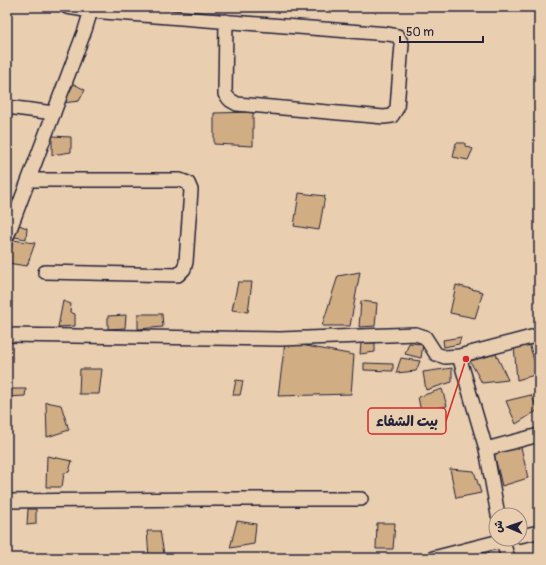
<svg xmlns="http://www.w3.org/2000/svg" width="546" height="565" font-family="Pangolin,'Playpen Sans Arabic',sans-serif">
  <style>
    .building { fill: #d1ad83; stroke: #22223b }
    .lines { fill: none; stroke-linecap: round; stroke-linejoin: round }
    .street-casing { stroke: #22223b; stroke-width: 16 }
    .street { stroke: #e9ceb0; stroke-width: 13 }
    .leader { fill: none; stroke: #d62828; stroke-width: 1.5 }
    .callout-dot { fill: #d62828; stroke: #e9ceb0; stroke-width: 1.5 }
    .callout { fill: #e9ceb0; stroke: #d62828; stroke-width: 1.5 }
    .callout-label { font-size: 14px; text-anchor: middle; font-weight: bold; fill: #22223b }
  </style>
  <rect width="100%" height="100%" fill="#e9ceb0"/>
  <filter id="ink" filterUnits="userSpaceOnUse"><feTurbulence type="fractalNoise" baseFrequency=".025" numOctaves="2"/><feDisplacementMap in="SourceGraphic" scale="8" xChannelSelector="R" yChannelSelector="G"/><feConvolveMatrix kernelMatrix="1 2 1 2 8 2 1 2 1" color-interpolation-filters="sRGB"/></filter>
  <g filter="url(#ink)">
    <path class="building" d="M74,84L85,90L79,101L63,103Z
      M253,112V146L214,144V113Z
      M52,136L71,137V152L52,155Z
      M456,143H465V146L473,149L468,160L453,157Z
      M299,193L325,196L319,230L294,226Z
      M19,225L27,228L26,239L15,237Z
      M13,240L35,243L27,266L7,263Z
      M360,272L350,326H322L338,276Z
      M238,282H252L248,312L232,310Z
      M456,285L483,292L475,318L450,313Z
      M63,301L71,304L70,312L75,314V326L58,327Z
      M361,301L377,303L375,326L359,327Z
      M138,314H162L163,327L138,329Z
      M126,315L125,328L108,329V316Z
      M461,337L459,344L444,347L443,340Z
      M285,342L354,355L351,394L278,396Z
      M361,343H375V352L360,354Z
      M409,343L423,344L421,358L405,354Z
      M529,343L538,374L517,380L514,345Z
      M496,354L508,380L482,383L470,361Z
      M401,358L420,361L416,371L396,373Z
      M364,363L393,364V371L364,370Z
      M452,368V382L426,390L423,372Z
      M80,369H102L99,394H79Z
      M236,380L243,381L240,395H233Z
      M7,389H26L25,396L7,397Z
      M442,389L447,406L421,412L418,397Z
      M531,395L538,410L516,424L506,401Z
      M46,402L61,405L69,430L47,437Z
      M521,447L528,478L502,486L494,453Z
      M47,456L72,461L69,472L64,473L62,487H46Z
      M450,469L474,471L481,493L456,498Z
      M28,509H36V524L27,525Z
      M237,521L256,524L254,544L230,548Z
      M377,523H395L393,549H376Z
      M147,531H160L164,554L149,557Z
      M10,550L9,558H7V551Z
      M488,553L490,558H479Z"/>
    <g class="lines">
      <defs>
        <path id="street" d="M67,7L91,11L388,34L398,36L402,44L397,108L392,116L384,117L237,104L230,100L225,94L226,21
          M7,107L54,113
          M29,180H180L188,183L191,190L186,262L184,269L178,275L45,272
          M7,237L85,30L92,7
          M7,335L280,339L416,334L425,337L436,354L445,357L459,356L539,335
          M459,356L486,449L498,515
          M486,449L539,435
          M7,501L204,499H361
          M520,536L539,532
          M502,539L508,558
          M433,558L508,539"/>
      </defs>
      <use href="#street" class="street-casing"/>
      <use href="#street" class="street"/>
    </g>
  </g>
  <path class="leader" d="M466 359L446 421"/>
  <circle class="callout-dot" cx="466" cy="359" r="4"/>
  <rect class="callout" x="368" y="408" width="78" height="26" rx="4"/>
  <g class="callout-label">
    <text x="407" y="426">بيت الشفاء</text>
  </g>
  <rect width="546" height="565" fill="none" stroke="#e9ceb0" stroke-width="24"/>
  <rect x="12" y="12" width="522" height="541" fill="none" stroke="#22223b" stroke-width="1.5" filter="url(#ink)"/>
  <g transform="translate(508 527) rotate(272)"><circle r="19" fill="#e9ceb0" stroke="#998981"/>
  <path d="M0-3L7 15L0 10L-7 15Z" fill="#22223b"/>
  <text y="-6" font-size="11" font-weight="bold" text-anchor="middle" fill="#22223b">ش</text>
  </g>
  <path d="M400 36v6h83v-6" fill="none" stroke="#22223b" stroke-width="2"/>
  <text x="406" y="36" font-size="12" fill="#22223b" stroke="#e9ceb0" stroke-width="3" paint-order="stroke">50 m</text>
</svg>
